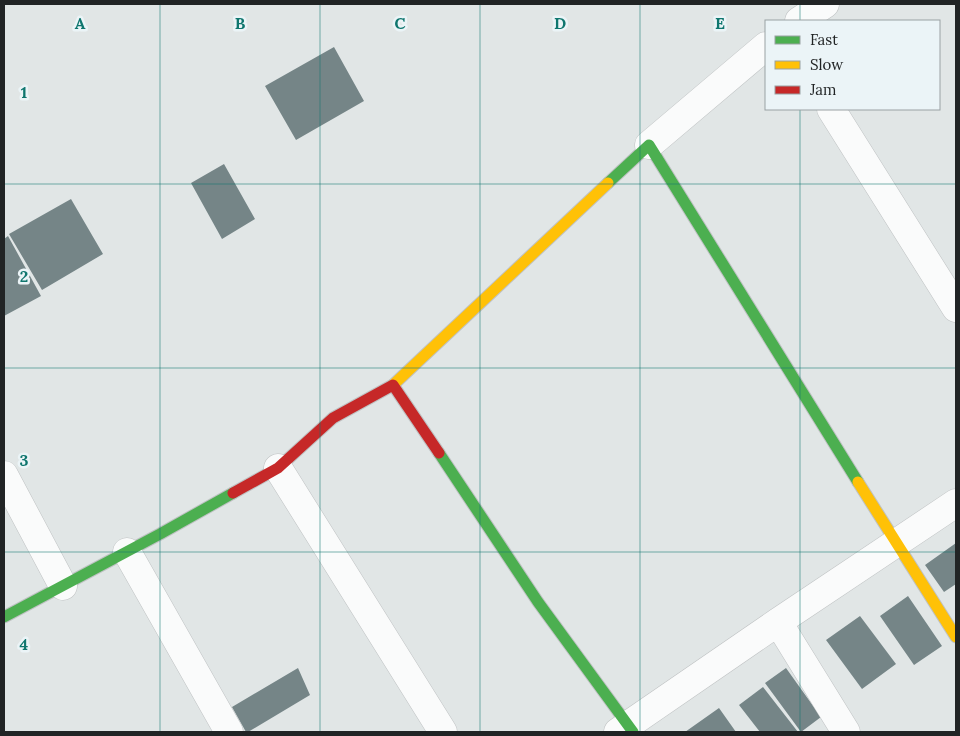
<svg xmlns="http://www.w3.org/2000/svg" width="960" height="736" font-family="Lora,serif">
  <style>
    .building { fill: #758587 }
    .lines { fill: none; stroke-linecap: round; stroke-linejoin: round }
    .street-casing { stroke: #bfc2c3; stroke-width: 29 }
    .fast-casing { stroke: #bfc2c3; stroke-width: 13 }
    .slow-casing { stroke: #bfc2c3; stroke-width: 13 }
    .jam-casing { stroke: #bfc2c3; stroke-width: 13 }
    .street { stroke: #fafbfb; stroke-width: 28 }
    .fast { stroke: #4caf50; stroke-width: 11 }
    .slow { stroke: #ffc107; stroke-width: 11 }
    .jam { stroke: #c62828; stroke-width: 11 }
    .grid { fill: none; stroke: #0f766e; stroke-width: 1; stroke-opacity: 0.55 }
    .grid-label { font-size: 16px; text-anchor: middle; font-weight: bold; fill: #0f766e; stroke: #ebf4f7; stroke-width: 5; stroke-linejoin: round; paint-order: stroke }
  </style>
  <rect width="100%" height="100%" fill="#e1e6e6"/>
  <path class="building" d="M334,47L364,101L296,140L265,86Z
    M224,164L255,219L222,239L191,183Z
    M71,199L103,254L42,290L9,234Z
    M8,236L41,296L4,316V239Z
    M956,543V584L944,592L925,565Z
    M908,596L942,646L914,665L880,616Z
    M860,616L896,664L862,689L826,640Z
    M298,668L310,695L248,732H246L232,707Z
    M786,668L821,717L801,732L765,683Z
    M763,687L798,732H760L739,705Z
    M719,708L736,732H685Z"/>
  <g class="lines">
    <defs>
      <path id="street" d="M799,21L825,4
        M831,109L956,308
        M649,145L766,46
        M278,468L443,732
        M4,475L63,586
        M127,552L229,732
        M778,622L846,732
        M618,732L778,622L956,503"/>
      <path id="fast" d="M608,183L649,145L858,482
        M439,453L538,602L633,732
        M4,617L160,534L233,493"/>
      <path id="slow" d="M393,385L608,183
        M858,482L956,637"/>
      <path id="jam" d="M233,493L278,468L333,418L393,385L439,453"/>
    </defs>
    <use href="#street" class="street-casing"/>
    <use href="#fast" class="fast-casing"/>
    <use href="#slow" class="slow-casing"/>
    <use href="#jam" class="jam-casing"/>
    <use href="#street" class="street"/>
    <use href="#fast" class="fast"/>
    <use href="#slow" class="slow"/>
    <use href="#jam" class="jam"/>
  </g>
  <path class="grid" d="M160,4V732M320,4V732M480,4V732M640,4V732M800,4V21M800,109V732M4,184H956M4,368H956M4,552H956"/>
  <g class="grid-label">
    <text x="80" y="29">A</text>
    <text x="240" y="29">B</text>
    <text x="400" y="29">C</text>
    <text x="560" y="29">D</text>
    <text x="720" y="29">E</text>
    <text x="24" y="98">1</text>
    <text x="24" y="282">2</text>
    <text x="24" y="466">3</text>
    <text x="24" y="650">4</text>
  </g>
  <rect width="960" height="736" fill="none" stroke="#212425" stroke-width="10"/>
  <rect x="765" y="20" width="175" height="90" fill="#ebf4f7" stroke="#9aa1a3"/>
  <rect x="775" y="36" width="25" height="8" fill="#4caf50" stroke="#9aa1a3"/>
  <text x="810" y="45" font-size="15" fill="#212425">Fast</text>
  <rect x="775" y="61" width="25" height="8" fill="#ffc107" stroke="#9aa1a3"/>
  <text x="810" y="70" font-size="15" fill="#212425">Slow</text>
  <rect x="775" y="86" width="25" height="8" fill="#c62828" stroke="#9aa1a3"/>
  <text x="810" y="95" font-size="15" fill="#212425">Jam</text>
</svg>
